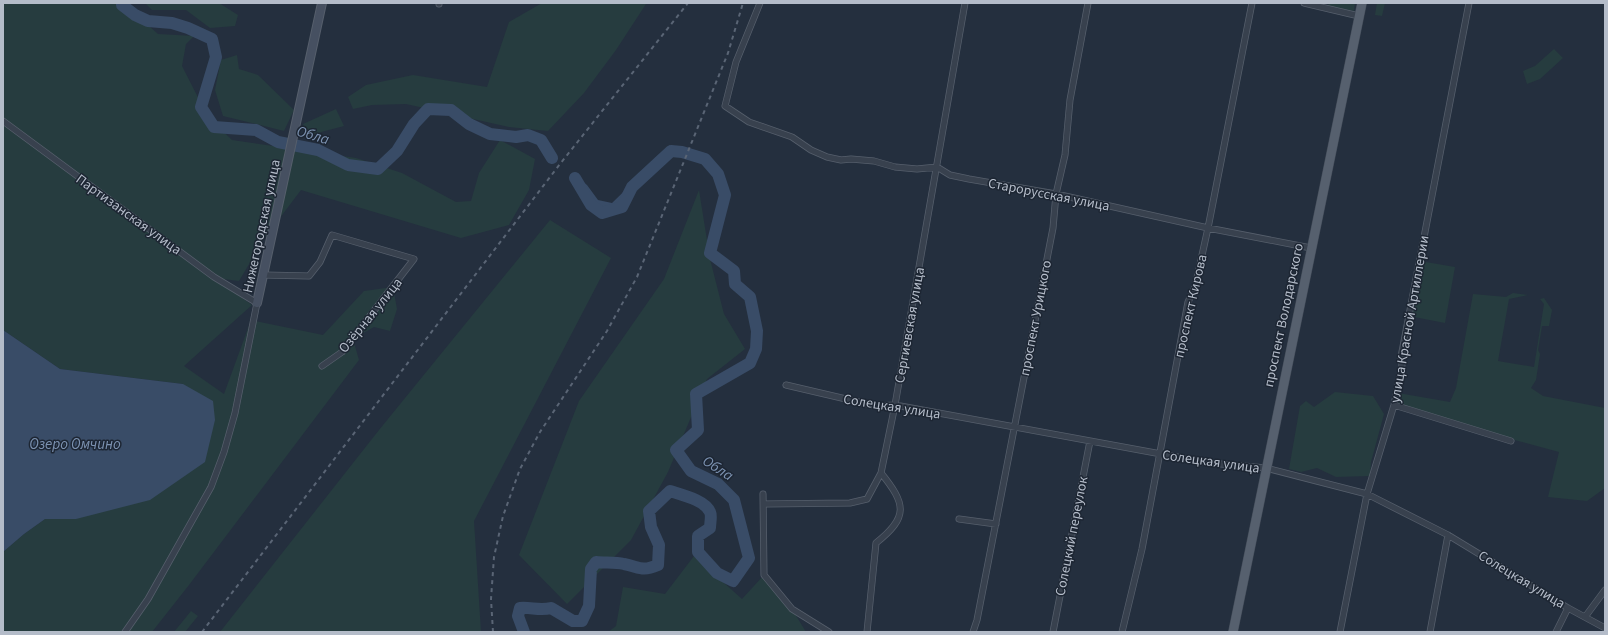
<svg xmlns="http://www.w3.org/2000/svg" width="1608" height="635" font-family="'Source Sans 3',sans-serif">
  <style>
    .green { fill: #263c3f }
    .water { fill: #394c67 }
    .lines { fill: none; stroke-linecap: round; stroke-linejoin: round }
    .river { stroke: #394c67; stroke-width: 12 }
    .street-casing { stroke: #565f6c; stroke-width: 7 }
    .secondary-casing { stroke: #565f6c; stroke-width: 10 }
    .primary-casing { stroke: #414a57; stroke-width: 10 }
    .street { stroke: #38414e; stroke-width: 5.5 }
    .secondary { stroke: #465061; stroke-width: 8 }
    .primary { stroke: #56606e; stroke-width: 9 }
    .rail { stroke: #5a6575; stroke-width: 2; stroke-dasharray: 4 4; stroke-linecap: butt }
    .labels { text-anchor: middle; stroke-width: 3; stroke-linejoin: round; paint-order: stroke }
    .street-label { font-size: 14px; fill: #b4bcc9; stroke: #1d2633 }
    .water-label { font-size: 15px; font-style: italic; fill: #7c92b1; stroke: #1d2633 }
  </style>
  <rect width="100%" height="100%" fill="#242f3e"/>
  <path class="green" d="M3,3H121L131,10L158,34L194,36L186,44L182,66L208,117L232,140L356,158L402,173L456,202L471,201L479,173L500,140L535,159L529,190L509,225L461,238L301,190L264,239L239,281L215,278L252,305L184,366L224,394L251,320L323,335L364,291L393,287L397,309L390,331L374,327L353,339L359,360L189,585L152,632H3V552L24,534L45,519H76L183,384L60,369L3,330Z
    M145,3H219L238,15L235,26L210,28L186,10H152Z
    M542,3L646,4L616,50L584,93L548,131L509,127L406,104L372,105L353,109L348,97L366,85L413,75L487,87L509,22Z
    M1329,3H1355L1354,11L1328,6Z
    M1377,3H1385L1382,16L1375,15Z
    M1554,49L1563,58L1540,79L1527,84L1523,71L1535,66Z
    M237,55L239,69L258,75L294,110L284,131L223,116L215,90L221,60Z
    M336,109L344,126L306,136L303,124Z
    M699,190L710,259L724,314L745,349L707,379L668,472L631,540L567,604L519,555L579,401L664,279Z
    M550,220L611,258L474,521L481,632H220L379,430Z
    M1420,261L1455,267L1445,323L1409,316Z
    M1513,293L1528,295L1509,299L1498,361L1534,367L1544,304L1540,299L1544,298L1552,310L1549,326H1542L1538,350L1540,354L1536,380L1531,388L1543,396L1605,408V488L1587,501L1548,497L1559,452L1511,439L1397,404L1398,393L1450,402L1456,388L1473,294L1506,297Z
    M1335,392L1373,396L1384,414L1371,462L1370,476L1336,477L1317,468L1301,472L1289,469L1300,406L1306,401L1314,407Z
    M694,556L742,599L764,575L792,609L806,632H608L616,626L623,587L665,594Z
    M191,611L198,616L185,632H174Z"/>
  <path class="water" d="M670,145L671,151L632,187L622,207L602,213L591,205L575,178H578L587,185L598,200L612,203L647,169L655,158Z
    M3,330L60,369L183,384L213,401L215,420L205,462L150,500L76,519H45L24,534L3,552Z"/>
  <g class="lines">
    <path class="river" d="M122,3V5L135,15L148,21L172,23L188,28L212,39L216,57L201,107L214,127L256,130L278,142L318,150L348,165L378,169L397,151L414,124L428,109L451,110L469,124L490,134L516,137L528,135L541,140L552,158
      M524,632L518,616L520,608C531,607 540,611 551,608L573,621H582L589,606L591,569L596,562C605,563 615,562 624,564C640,567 641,572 658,565L659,545L651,527L649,511L670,491C682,495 705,500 710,512C712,516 710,523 710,528L698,536V552L717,573L733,581L749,558L734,500L718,484L691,471L676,450L698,430L696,394L750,363L756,349L757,331L750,297L735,284L734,271L710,253L725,195L718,174L705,159L682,152L671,151L632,187L622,207L602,213L591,205L575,178"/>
    <defs>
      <path id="street" d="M760,3L736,62L725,106L749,122L792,137L811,150L827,157L841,160L851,159L874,161L895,167L917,169L937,167L950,175L969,179L1056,194L1208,228L1311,248
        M1304,3L1359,16
        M439,4V3
        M3,121L214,277L257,303L235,413L224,452L211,487L148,599L125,632
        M264,275L309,276L320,262L332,235L414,259L342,352L322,366
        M786,385L876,406L895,405L1210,463L1266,468L1367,494L1448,535L1568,608L1605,628
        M1394,405L1511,441
        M763,494L764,575L792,609L829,632
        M764,504L850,503L867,499L881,473
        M959,519L996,524
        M1585,617L1605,590
        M867,632L876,543C909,517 906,504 881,473L895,405L965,3
        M973,632L977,620L1053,228L1056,194L1065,155L1070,100L1088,3
        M1053,632L1090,441
        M1122,632L1142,549L1188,302L1195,287L1208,228L1252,3
        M1340,632L1367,494L1394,405L1402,365L1401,357L1469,3
        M1430,632L1448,535
        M1556,632L1568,608"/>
      <path id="secondary" d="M257,303L322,3"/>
      <path id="primary" d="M1233,632L1362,3"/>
    </defs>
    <use href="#street" class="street-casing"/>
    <use href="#secondary" class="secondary-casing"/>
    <use href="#primary" class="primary-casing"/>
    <use href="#street" class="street"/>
    <use href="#secondary" class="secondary"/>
    <use href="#primary" class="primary"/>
    <path class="rail" d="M202,632L560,164L688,3
      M493,632L491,599L494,557L503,516L520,469L540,432L607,331L637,277L728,53L743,3"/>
  </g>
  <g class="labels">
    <g class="street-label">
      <text transform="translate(1049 194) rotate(11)" y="5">Старорусская улица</text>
      <text transform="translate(129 214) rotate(36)" y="5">Партизанская улица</text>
      <text transform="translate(261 226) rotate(-78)" y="5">Нижегородская улица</text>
      <text transform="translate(1190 306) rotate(-77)" y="5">проспект Кирова</text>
      <text transform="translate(370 315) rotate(-51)" y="5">Озёрная улица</text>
      <text transform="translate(1283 315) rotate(-78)" y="5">проспект Володарского</text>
      <text transform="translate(1035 318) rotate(-79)" y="5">проспект Урицкого</text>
      <text transform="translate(1409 319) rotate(-80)" y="5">улица Красной Артиллерии</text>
      <text transform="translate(909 325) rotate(-80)" y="5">Сергиевская улица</text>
      <text transform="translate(892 406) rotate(9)" y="5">Солецкая улица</text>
      <text transform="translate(1211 461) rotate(8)" y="5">Солецкая улица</text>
      <text transform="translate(1071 536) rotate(-79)" y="5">Солецкий переулок</text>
      <text transform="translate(1522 579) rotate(31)" y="5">Солецкая улица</text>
    </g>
    <g class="water-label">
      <text transform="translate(313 135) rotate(16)" y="5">Обла</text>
      <text x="75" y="449">Озеро Омчино</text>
      <text transform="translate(718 468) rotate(33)" y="5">Обла</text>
    </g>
  </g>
  <rect width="1608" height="635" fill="none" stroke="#b4bcc9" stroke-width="8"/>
</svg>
